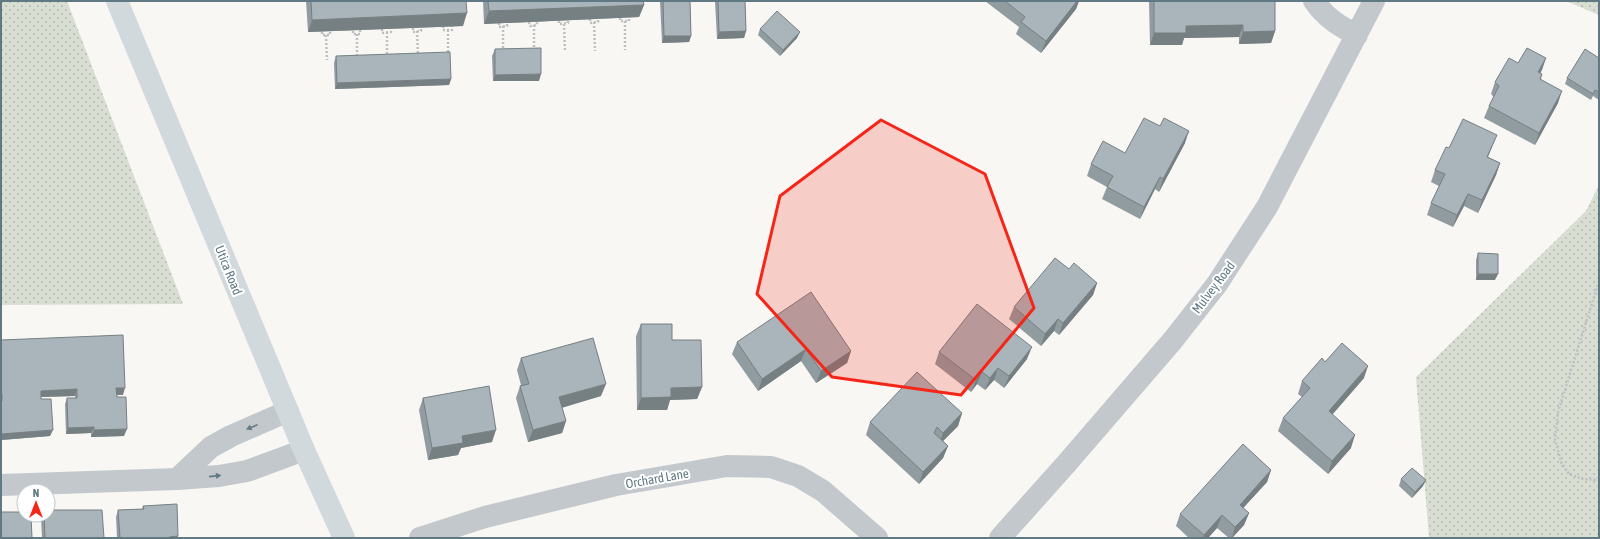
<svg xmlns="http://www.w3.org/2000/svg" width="1600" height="539" font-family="'Asap Condensed',sans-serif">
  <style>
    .grass { fill: url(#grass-dots) }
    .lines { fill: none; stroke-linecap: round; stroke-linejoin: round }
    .path { stroke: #bcc0c2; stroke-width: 2.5; stroke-dasharray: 2 2; stroke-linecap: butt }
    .street { stroke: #c2c8cb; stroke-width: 22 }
    .secondary { stroke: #d2d9dc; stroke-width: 22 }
    .wall { fill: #919ca0 }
    .shaded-wall { fill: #767f82 }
    .building { fill: #a9b5ba; stroke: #767f82 }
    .oneway { fill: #607983 }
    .marked { fill: #f52618; fill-opacity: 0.2; stroke: #f52618; stroke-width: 3; stroke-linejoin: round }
    .labels { text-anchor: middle; stroke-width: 4; stroke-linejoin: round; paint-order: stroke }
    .street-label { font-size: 13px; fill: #607983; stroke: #fff }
  </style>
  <defs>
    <pattern id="grass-dots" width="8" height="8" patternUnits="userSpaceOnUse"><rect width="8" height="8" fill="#d9ded3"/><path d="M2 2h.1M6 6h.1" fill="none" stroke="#b3b9b1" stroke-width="1.8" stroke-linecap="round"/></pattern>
  </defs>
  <rect width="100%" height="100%" fill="#f8f7f4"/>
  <path class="grass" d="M1,1H67L183,304L1,305Z
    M1566,1H1599V15Z
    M1599,185V538H1429L1416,377L1586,211Z"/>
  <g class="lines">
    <path class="path" d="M620,18V21H629V17
      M590,19V23L598,22V19
      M559,21V24L568,23V20
      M625,21V50
      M529,22L530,26L537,25V21
      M594,22L595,51
      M499,23V27L507,26V23
      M564,24L565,52
      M534,25V51
      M443,26V30H452V26
      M503,26V52
      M413,28V32L421,31V27
      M382,29V33L391,32V29
      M448,30V53
      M353,31V34H360V30
      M417,31L418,55
      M322,32V35H330V32
      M387,32V56
      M357,34V57
      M326,35L327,60
      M1599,281L1558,412L1555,439L1561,462L1569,474L1583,479L1599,480"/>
    <path class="street" d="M1314,1C1326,18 1339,26 1357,35
      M177,479L211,447L231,436L288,411
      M1,485L177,479L219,476L247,471L304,450
      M420,538L485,517L616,485L727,466L771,467L798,476L823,491L877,538
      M1000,538L1067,463L1173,340L1217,284L1267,207L1374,1"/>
    <path class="secondary" d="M117,1L304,450L344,538"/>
  </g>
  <path class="wall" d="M306,1H466L463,26L308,32Z
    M483,1H643L644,5L639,17L484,24Z
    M660,1H690L691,36L689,42L662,43Z
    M715,1H745L746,31L744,38L717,39Z
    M985,1H1079L1076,9L1041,53L1016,34L1019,27Z
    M1149,1H1275V31L1271,43L1239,44V37L1184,38L1182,45H1150Z
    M760,29L797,38L780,56L758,35Z
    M495,49L539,81H493L492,56Z
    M336,56L451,79L449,85L335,89L334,63Z
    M1546,58L1540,73L1542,74L1541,79L1558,103L1535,145L1484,118L1489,106L1494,97L1491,94L1495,82L1518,63Z
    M1599,58V100L1593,96L1591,100L1565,84L1567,78Z
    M1185,143L1159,192L1155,189L1140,219L1102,199L1107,187L1087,176L1091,164L1125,153Z
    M1492,147L1488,157L1500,163L1496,175L1478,213L1464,206L1453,227L1427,215L1431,203L1439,186L1431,182L1435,170L1449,148Z
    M1478,253L1495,280H1476V260Z
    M1069,269L1097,283L1093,295L1059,335L1054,331L1041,346L1009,319L1014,307Z
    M641,324L672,340L702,387L697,399L670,400L667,410H637L636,336Z
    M1,340L123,395H117L124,436L91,437V433L66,434L65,404L67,398H75V396L41,397L50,436L1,440Z
    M737,342L851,351L847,363L816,383L801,361L758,391L732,354Z
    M939,352L1027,359L1004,388L994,380L985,390L977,384L971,392L935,364Z
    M521,358L601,396L562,407L566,421L562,433L528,442L516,398L520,386L521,385L517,370Z
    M1325,362L1364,378L1332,415L1351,448L1328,474L1278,431L1283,418L1302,397L1298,394L1302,381Z
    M423,398L492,442L461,448L458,455L428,460L419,410Z
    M962,413L958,426L943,441L948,446L943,458L919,484L866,435L870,422Z
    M1271,470L1267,482L1243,508L1249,513L1244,525L1232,538H1229L1217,528L1208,538H1189L1176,526L1180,514Z
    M1401,479L1423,486L1412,498L1399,486Z
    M143,506L178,538H117L116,517L118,510L142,509Z
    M42,515H48L104,538H42L41,517Z"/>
  <path class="shaded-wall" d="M1077,1H1079L1076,9L1041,53L1046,41Z
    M644,5L639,17L484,24L489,11Z
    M467,13L463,26L308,32L312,20Z
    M1243,25L1239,37L1184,38L1182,45H1150L1154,33L1186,26Z
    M746,31L744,38L717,39L719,32Z
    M1275,31L1271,43L1239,44L1243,32Z
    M800,32L797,38L780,56L783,50Z
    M664,36H691L689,42L662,43Z
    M1546,58L1542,70L1534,84L1538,72Z
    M541,74L539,81H493L495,75Z
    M451,79L449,85L335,89L337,83Z
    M1562,91L1558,103L1535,145L1539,133Z
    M1189,131L1185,143L1159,192L1163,179Z
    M1497,135L1492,147L1482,169L1487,157Z
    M1500,163L1496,175L1478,213L1482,200Z
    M1160,177L1155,189L1140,219L1144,207Z
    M1468,194L1464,206L1453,227L1457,215Z
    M1478,274H1498L1495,280H1476Z
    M1097,283L1093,295L1059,335L1063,323Z
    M1058,319L1054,331L1041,346L1045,334Z
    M1032,347L1027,359L1004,388L1009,376Z
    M806,349L801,361L758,391L762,379Z
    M851,351L847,363L816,383L821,371Z
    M1368,366L1364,378L1324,424L1329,411Z
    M998,368L994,380L985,390L990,378Z
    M982,372L977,384L971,392L976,380Z
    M606,384L601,396L555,410L559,397Z
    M702,387L697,399L670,400L667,410H637L641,398L671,388Z
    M116,388H125L123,395H114Z
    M77,389L75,396L38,397L41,391Z
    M962,413L958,426L939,445L943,433Z
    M566,421L562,433L528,442L533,430Z
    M94,427L91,433L66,434L68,428Z
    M127,429L124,436L91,437L94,430Z
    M53,430L50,436L1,440V434Z
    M496,430L492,442L461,448L458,455L428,460L432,448L462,436Z
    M1355,435L1351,448L1328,474L1332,461Z
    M948,446L943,458L919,484L923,472Z
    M1271,470L1267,482L1235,517L1240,505Z
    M1426,480L1423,486L1412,498L1415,492Z
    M1249,513L1244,525L1232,538L1235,527Z
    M1222,515L1217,528L1208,538H1203L1204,535Z
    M178,536V538H169V537Z"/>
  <path class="building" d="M311,1H466L467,13L312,20Z
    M488,1H643L644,5L489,11Z
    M663,1H690L691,36H664Z
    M718,1H745L746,31L719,32Z
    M1005,1H1077L1046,41L1021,22L1025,17Z
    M1154,1H1275V31L1243,32V25L1186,26V33H1154Z
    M777,11L800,32L783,50L760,29Z
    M541,48V74L495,75V49Z
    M1527,48L1546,58L1538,72L1542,74L1540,79L1562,91L1539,133L1489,106L1499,86L1495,82L1509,58L1518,63Z
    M1585,49L1599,58V92L1595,90L1593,94L1567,78Z
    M450,52L451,79L337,83L336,56Z
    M1144,118L1160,126L1164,118L1189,131L1163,179L1160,177L1144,207L1107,187L1113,176L1091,164L1103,141L1125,153Z
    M1463,119L1497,135L1487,157L1500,163L1482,200L1468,194L1457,215L1431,203L1445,174L1435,170L1446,147L1449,148Z
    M1478,253L1498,254V274H1478Z
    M1055,258L1069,269L1074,263L1097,283L1063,323L1058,319L1045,334L1014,307Z
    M811,292L851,351L821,371L806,349L762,379L737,342Z
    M977,304L1032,347L1009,376L998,368L990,378L982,372L976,380L939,352Z
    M641,324H672V340H701L702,387L671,388V397L641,398Z
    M123,335L125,388H116L117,397H126L127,429L94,430V427L68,428L67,398H77V389L41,391V399H51L53,430L1,434V401H2V394H1V340Z
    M593,338L606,384L559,397L566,421L533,430L520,386L529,384L521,358Z
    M1342,343L1368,366L1329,411L1355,435L1332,461L1283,418L1310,388L1302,381L1322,358L1325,362Z
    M917,372L962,413L943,433L937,427L934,433L948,446L923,472L870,422Z
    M489,386L496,430L462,436L463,443L432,448L423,398Z
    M1243,444L1271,470L1240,505L1249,513L1235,527L1222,515L1204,535L1180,514Z
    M1412,468L1426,480L1415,492L1401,479Z
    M177,504L178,536L169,537V538H120L118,510L144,509L143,506Z
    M48,510H102L104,538H45L44,515H48Z
    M1,512H24V515H31L32,538H1Z"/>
  <defs><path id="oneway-solid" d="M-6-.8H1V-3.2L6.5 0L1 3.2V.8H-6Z"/></defs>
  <g class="oneway">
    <use href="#oneway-solid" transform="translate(252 427) rotate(157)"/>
    <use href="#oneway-solid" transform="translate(215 476) rotate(-6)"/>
  </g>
  <path class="marked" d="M881,120L985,174L1034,308L961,395L832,377L757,294L780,196Z"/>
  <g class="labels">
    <g class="street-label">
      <text transform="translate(229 270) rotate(68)" y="5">Utica Road</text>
      <text transform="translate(1213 287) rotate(-53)" y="5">Mulvey Road</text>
      <text transform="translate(657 478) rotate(-10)" y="5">Orchard Lane</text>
    </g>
  </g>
  <rect width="1600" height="539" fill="none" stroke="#607983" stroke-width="4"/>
  <g transform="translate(36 503)"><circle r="19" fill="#ffffff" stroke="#bfc9cd"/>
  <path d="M0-3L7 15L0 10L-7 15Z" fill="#f52618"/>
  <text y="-6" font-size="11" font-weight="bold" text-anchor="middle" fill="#607983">N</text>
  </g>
</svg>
